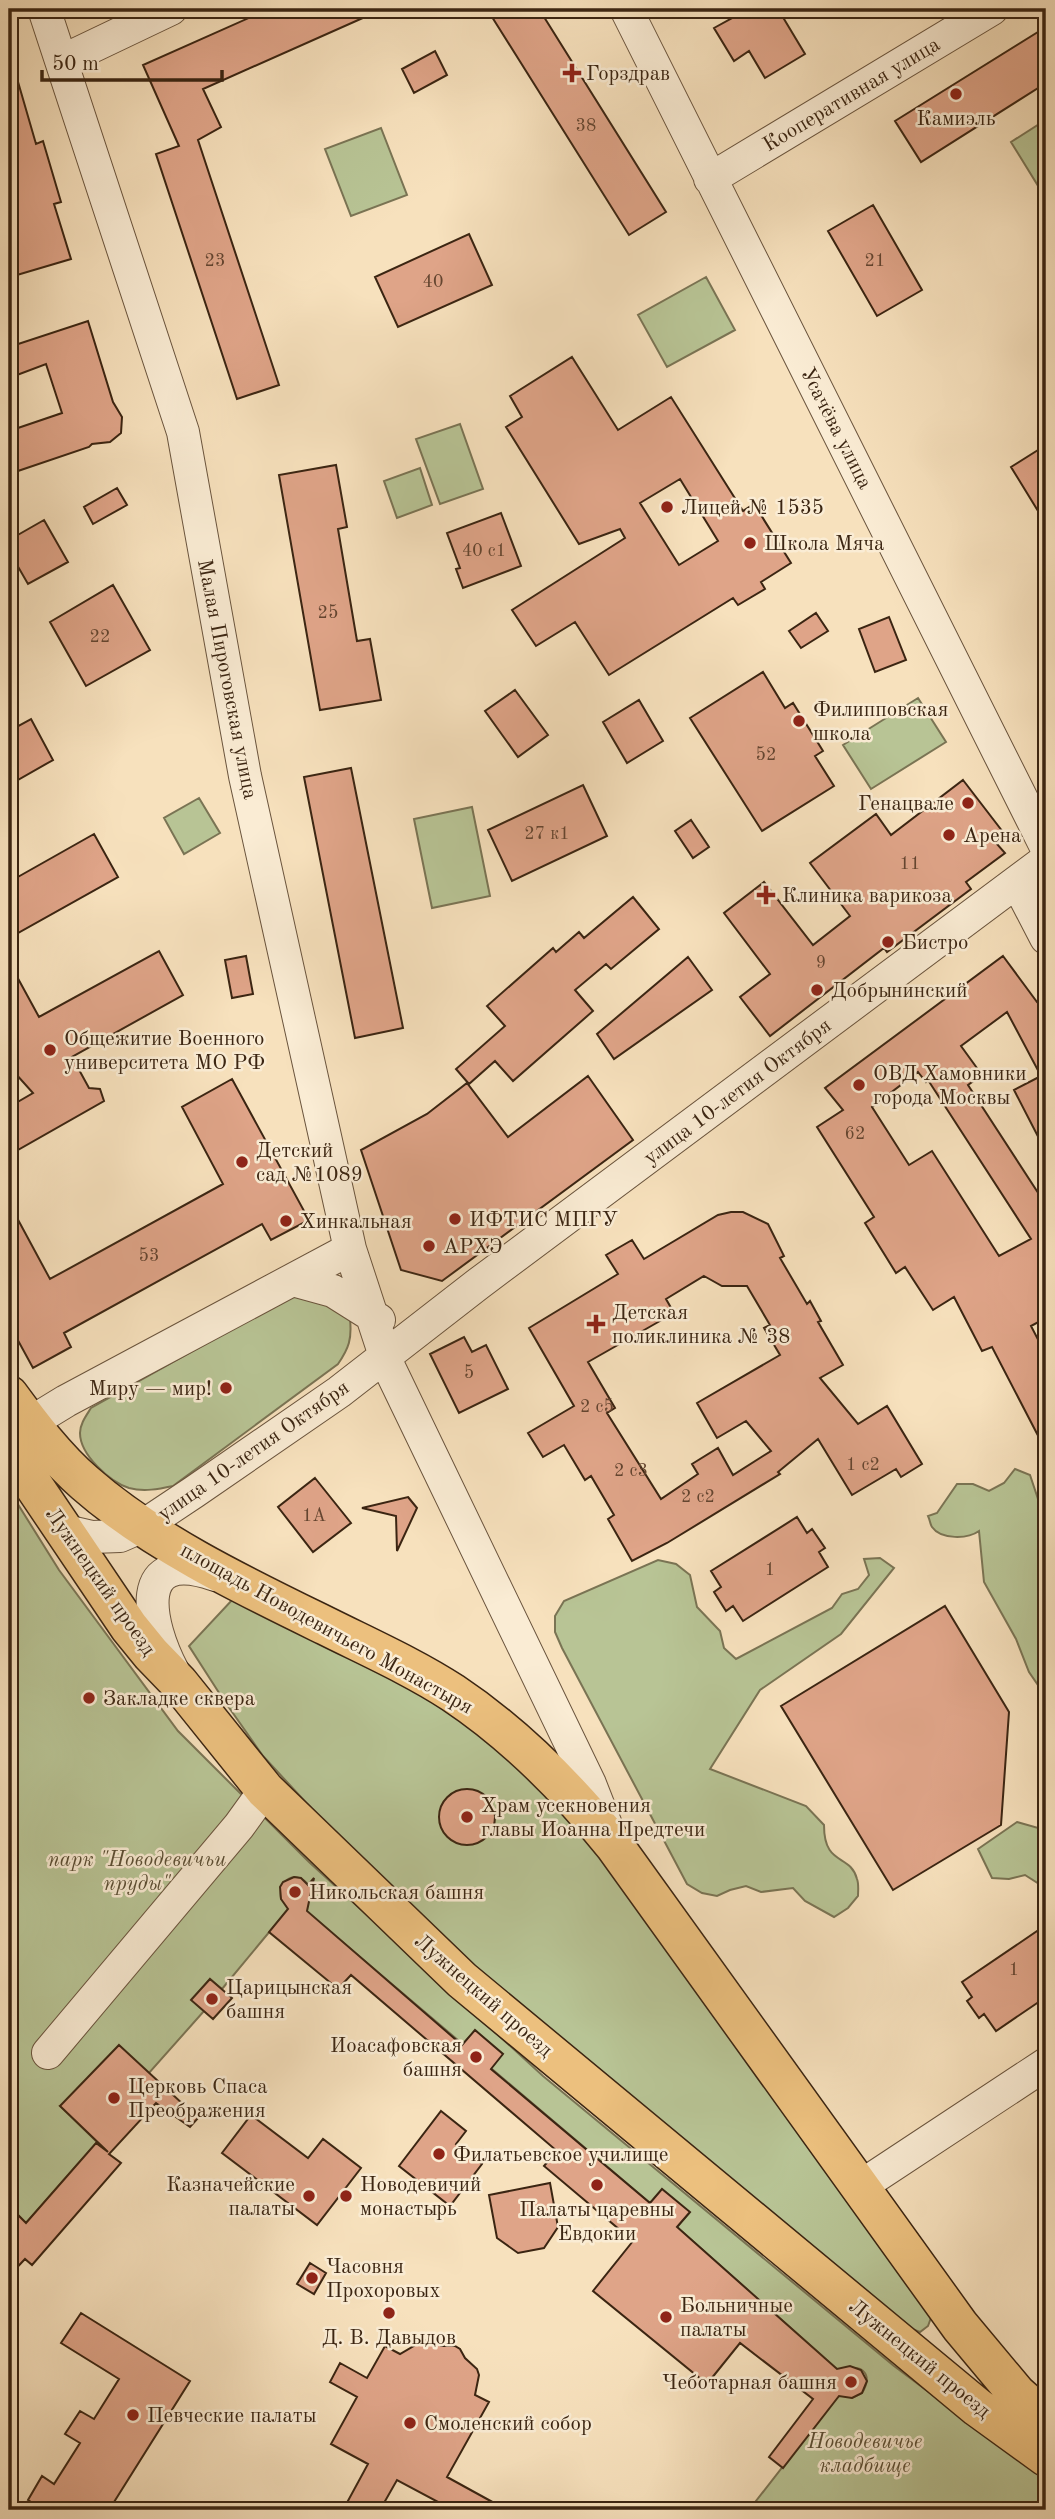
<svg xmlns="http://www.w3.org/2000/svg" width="1055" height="2519" font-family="'Old Standard TT',serif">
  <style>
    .green { fill: #b8c495; stroke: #7a7454; stroke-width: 2 }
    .building { fill: #dfa488; stroke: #3b2512; stroke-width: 2; fill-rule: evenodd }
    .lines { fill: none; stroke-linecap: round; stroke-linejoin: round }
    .minor-casing { stroke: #6a543d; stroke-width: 34 }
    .major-casing { stroke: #3b2512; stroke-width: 41 }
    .minor { stroke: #faecd4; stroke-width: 32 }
    .major { stroke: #ecc07e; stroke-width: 38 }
    .poi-dot { fill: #8f2418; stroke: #faecd4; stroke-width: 2.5 }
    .labels { text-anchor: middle; stroke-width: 5; stroke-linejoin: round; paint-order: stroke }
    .number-label { font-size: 18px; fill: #644530 }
    .poi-label { font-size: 21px; fill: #3b2512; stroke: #faecd4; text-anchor: start }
    .street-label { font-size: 21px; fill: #3b2512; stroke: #faecd4 }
    .park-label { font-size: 21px; font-style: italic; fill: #5a4d33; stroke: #faecd4 }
  </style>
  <rect width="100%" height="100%" fill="#f7e1bd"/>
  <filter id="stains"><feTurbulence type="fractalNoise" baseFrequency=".00286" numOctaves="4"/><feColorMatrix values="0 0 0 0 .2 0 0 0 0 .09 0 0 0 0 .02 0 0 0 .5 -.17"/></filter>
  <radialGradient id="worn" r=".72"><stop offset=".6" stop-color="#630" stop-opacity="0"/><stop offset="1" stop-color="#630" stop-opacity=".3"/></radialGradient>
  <path class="green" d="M1044,121L1046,125V185L1040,189L1011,142Z
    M381,128L407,195L351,216L325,149Z
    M706,277L735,330L667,367L638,315Z
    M460,424L483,489L440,504L416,439Z
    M420,468L432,505L397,518L384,481Z
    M918,698L946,742L871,789L843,745Z
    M199,798L220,833L184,854L164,818Z
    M472,807L490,896L432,908L414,819Z
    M310,1293L350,1319C352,1339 349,1348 338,1364L173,1486C159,1489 144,1492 129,1488C110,1482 80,1455 80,1433C80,1424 86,1416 91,1408L291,1296Z
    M1015,1469L1030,1475L1046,1523V1683L1040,1688L1029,1672L1016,1639L984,1582L979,1531C968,1539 941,1540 932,1527C930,1524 930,1520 928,1516L937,1513L957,1484H973L989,1491L1004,1483Z
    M9,1490L59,1570L178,1731L309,1862L543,2076L894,2366L978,2429L1046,2477V2510H749L840,2393L852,2398L862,2393C875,2372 859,2362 839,2371L677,2227L689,2213L650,2203L301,1907L309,1886C297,1869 277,1879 281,1899L290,1907L222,1989L210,1979L192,2000L204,2011L149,2073L60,2106L97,2142L26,2223L14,2211L9,2216Z
    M880,1558L894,1568L841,1634L760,1690L710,1769L806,1806L824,1825C824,1867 850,1853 857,1879C859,1884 858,1891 858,1896L848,1908L834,1917L805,1901L793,1888L761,1892L746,1886L730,1890L717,1896L702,1893L687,1884L562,1648L555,1632V1616L564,1601L658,1560L676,1564L690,1575L697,1607L720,1631L724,1648L736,1659L832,1608L842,1594L858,1589L869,1575L864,1559Z
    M233,1599L387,1675L460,1718L518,1762L617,1873L932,2315L928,2326L920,2332L904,2326L435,1934L312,1809L263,1756L223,1699L189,1646Z
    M1017,1822L1038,1828L1046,1824V1896L1039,1884L1025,1875L1009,1879L992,1878L978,1849Z"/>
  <path class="building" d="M269,9H383L203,89L221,127L198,140L279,385L237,399L156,154L179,146L143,65Z
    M487,9H539L666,212L629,235Z
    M727,9H778L805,54L765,78L749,51L734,61L714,28L732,18Z
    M1046,27V83L921,162L895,121Z
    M435,51L447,75L414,93L402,69Z
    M14,68L36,144L43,141L61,202L54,204L71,259L17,275L9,248V69Z
    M873,205L922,290L877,316L828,231Z
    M469,234L492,285L398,327L375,277Z
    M88,321L113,402L122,417L121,433L110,442L92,444L89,447L9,474V431L62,413L46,364L9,378V347Z
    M572,357L618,430L671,397L743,511L754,504L791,563L761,582L765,589L738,605L733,598L609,675L575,622L536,646L512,610L625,538L620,529L579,544L506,427L522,417L510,396ZM680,479L718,541L679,565L640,503Z
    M1046,445V524L1011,467Z
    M336,465L347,527L338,529L357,641L370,639L381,700L320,710L279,475Z
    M117,488L127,505L93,524L84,507Z
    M501,513L521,566L463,588L456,569L460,568L447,533Z
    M44,520L68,562L28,584L9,551V540Z
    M113,585L150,650L86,686L50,622Z
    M816,613L828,631L801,648L789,631Z
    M889,617L906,660L875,672L859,629Z
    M763,672L785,708L793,703L823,751L815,756L834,786L762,831L690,718Z
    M515,690L548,735L518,757L485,711Z
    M639,700L663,741L627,763L603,722Z
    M31,719L53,760L9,785V731Z
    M351,768L403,1028L355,1038L304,777Z
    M963,780L1006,836L996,843L1005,853L966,882L971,889L887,952L884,948L770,1036L740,997L770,974L724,913L764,882L813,945L850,916L810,863L876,814L891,835Z
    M583,785L607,836L512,881L488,830Z
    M691,820L709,847L693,858L675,831Z
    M94,834L118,877L9,938V882Z
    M633,897L659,929L611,969L606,964L575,990L593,1011L513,1081L495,1061L469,1084L456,1069L505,1026L487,1006L553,948L556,952L579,932L584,938Z
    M159,951L183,995L72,1057L89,1088L100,1089L104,1101L9,1155V1107L33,1093L15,1073L14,1065L18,1058L9,1042V962L39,1017Z
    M246,956L253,994L232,998L225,960Z
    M1003,956L1037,1002L1046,997V1152L1014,1090L1041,1076L1007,1012L961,1046L982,1075L968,1085L1046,1205V1318L1031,1326L1046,1355V1451L992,1347L982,1351L954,1297L933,1310L905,1267L896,1273L865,1223L874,1217L817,1127L843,1110L825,1088ZM918,1072L926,1082L928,1080L1031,1239L999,1256L932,1151L909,1165L872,1107Z
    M688,957L712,990L614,1059L597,1034Z
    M588,1076L633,1140L442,1281L401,1270L361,1150L427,1114L467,1083L508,1137Z
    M232,1079L309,1220L271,1240L262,1224L64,1333L71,1347L33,1368L9,1324V1203L50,1279L223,1184L182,1107Z
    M731,1212H743L768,1224L784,1256L780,1258L807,1304L810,1301L821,1321L818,1322L843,1365L820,1378L858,1424L887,1406L922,1464L901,1477L896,1469L852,1495L818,1439L778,1472L780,1474L667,1543L632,1561L608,1519L614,1515L591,1476L585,1480L564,1445L543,1457L528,1433L574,1406L529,1328L618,1274L606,1255L632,1240L644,1259L718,1215ZM704,1276L722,1286H747L770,1325L764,1328L780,1355L697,1403L717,1438L746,1421L771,1451L733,1475L718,1448L692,1464L698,1474L661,1499L607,1413L615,1408L588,1362L674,1313L666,1299Z
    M464,1337L472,1352L486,1345L508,1389L459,1413L430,1354Z
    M315,1478L351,1523L313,1552L278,1507Z
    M408,1497L417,1508L397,1551L396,1516L362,1508Z
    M797,1517L807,1533L812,1529L825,1548L819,1552L828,1567L743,1621L733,1606L726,1611L714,1592L721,1587L711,1571Z
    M945,1606L1009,1712L1001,1825L893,1890L781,1706Z
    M439 1817a28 28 0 1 1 56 0a28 28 0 1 1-56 0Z
    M294,1877L301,1878L308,1885L314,1878L307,1911L462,2045L475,2030L503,2054L491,2069L650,2203L662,2189L690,2212L677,2227L837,2369L850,2366L861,2370L867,2381L862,2393L852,2398L839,2396L783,2468L769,2457L813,2399L740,2343L707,2384L593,2291L633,2241L544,2166L557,2151L351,1975L338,1989L269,1932L288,1909L281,1899L280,1887L283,1882Z
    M1046,1925V1997L996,2031L984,2014L979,2018L967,2001L972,1997L962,1982Z
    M210,1979L232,1998L213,2019L191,2000Z
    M119,2045L198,2118L190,2127L156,2103L109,2154L121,2163L32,2265L25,2259L9,2276V2206L26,2223L96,2143L108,2152L60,2106Z
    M441,2111L466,2131L456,2144L482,2164L450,2206L399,2166Z
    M251,2115L308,2158L323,2139L361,2168L317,2225L222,2153Z
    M550,2183L558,2227L544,2248L518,2253L497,2238L489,2195Z
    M310,2263L326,2273L314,2294L297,2284Z
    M81,2313L190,2381L109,2510H44L28,2500L42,2476L54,2484L80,2443L65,2434L80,2411L94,2419L119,2379L61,2343Z
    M424,2340L434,2341L441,2346H455L460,2349L465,2358L477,2369L479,2375L475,2395L489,2402L447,2477L507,2510H453L397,2480L380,2510H343L368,2464L331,2444L357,2397L330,2382L340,2363L367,2378L385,2346L400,2354Z"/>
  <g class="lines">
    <defs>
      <path id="minor" d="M44,9L183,432L245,776L350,1249L388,1365L590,1784L608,1830
        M626,9L1046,847
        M62,61L171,9
        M710,179L992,9
        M1017,882L1046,938
        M293,1280L333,1291L379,1320
        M18,1442L30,1423L66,1401L350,1249
        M62,1530L92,1537L120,1536L143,1526L194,1492L339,1392L478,1284L1046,860
        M173,1671C148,1624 131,1546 215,1575
        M48,2053L239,1826L265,1790
        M861,2186L1046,2064"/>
      <path id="major" d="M9,1395C31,1425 56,1458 85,1483C152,1542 246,1587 326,1626C368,1647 413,1667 453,1693C516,1735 567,1787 614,1845L960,2326L1016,2393L1046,2420
        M9,1449L129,1627L151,1654L179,1683L265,1790L462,1980L977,2407L1046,2457"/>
    </defs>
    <use href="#minor" class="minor-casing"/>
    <use href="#major" class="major-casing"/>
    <use href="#minor" class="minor"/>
    <use href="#major" class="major"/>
  </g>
  <g class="poi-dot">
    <path d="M568.5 62.5h7v7h7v7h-7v7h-7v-7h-7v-7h7z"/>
    <circle cx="956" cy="94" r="7"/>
    <circle cx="667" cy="507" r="7"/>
    <circle cx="750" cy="543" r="7"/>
    <circle cx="799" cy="721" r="7"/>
    <circle cx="968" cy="803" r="7"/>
    <circle cx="949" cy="835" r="7"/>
    <path d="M762.5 884.5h7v7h7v7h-7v7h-7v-7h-7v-7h7z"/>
    <circle cx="888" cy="942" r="7"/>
    <circle cx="817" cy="990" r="7"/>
    <circle cx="50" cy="1050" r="7"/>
    <circle cx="859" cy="1085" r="7"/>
    <circle cx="242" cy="1162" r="7"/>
    <circle cx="455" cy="1219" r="7"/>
    <circle cx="286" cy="1221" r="7"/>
    <circle cx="429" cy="1246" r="7"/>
    <path d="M592.5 1313.5h7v7h7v7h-7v7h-7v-7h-7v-7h7z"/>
    <circle cx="226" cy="1388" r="7"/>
    <circle cx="89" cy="1698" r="7"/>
    <circle cx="467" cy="1817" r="7"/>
    <circle cx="295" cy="1892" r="7"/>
    <circle cx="212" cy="1999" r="7"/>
    <circle cx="476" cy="2057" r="7"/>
    <circle cx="114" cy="2098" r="7"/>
    <circle cx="439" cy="2154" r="7"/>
    <circle cx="597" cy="2185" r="7"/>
    <circle cx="309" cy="2196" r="7"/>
    <circle cx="346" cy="2196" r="7"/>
    <circle cx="312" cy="2278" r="7"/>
    <circle cx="389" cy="2313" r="7"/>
    <circle cx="666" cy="2317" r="7"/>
    <circle cx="851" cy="2382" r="7"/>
    <circle cx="133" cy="2415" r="7"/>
    <circle cx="410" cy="2423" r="7"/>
  </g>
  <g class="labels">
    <g class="number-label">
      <text x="586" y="131">38</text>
      <text x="215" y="266">23</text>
      <text x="875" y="266">21</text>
      <text x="433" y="287">40</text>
      <text x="484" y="556">40 с1</text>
      <text x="328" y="618">25</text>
      <text x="100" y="642">22</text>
      <text x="766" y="760">52</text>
      <text x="547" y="839">27 к1</text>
      <text x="910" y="869">11</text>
      <text x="821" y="968">9</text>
      <text x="855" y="1139">62</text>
      <text x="149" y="1261">53</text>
      <text x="469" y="1378">5</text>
      <text x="597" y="1412">2 с5</text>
      <text x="863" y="1470">1 с2</text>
      <text x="631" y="1476">2 с3</text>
      <text x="698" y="1502">2 с2</text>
      <text x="314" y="1521">1A</text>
      <text x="770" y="1575">1</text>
      <text x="1014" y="1975">1</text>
    </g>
    <g class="poi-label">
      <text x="586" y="80">Горздрав</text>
      <text x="956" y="125" text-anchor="middle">Камиэль</text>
      <text x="681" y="514">Лицей № 1535</text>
      <text x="764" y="550">Школа Мяча</text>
      <text x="813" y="716">Филипповская<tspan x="813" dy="24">школа</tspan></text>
      <text x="954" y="810" text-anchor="end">Генацвале</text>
      <text x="963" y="842">Арена</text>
      <text x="782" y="902">Клиника варикоза</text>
      <text x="902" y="949">Бистро</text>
      <text x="831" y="997">Добрынинский</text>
      <text x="64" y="1045">Общежитие Военного<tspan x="64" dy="24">университета МО РФ</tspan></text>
      <text x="873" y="1080">ОВД Хамовники<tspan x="873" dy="24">города Москвы</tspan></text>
      <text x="256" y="1157">Детский<tspan x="256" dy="24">сад №1089</tspan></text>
      <text x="469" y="1226">ИФТИС МПГУ</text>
      <text x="300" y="1228">Хинкальная</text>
      <text x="443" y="1253">АРХЭ</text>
      <text x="612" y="1319">Детская<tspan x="612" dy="24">поликлиника № 38</tspan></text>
      <text x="212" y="1395" text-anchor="end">Миру — мир!</text>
      <text x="103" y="1705">Закладке сквера</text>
      <text x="481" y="1812">Храм усекновения<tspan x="481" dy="24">главы Иоанна Предтечи</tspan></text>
      <text x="309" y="1899">Никольская башня</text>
      <text x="226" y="1994">Царицынская<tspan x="226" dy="24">башня</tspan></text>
      <text x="462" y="2052" text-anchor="end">Иоасафовская<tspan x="462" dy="24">башня</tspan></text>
      <text x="128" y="2093">Церковь Спаса<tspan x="128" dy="24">Преображения</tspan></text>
      <text x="453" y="2161">Филатьевское училище</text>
      <text x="295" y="2191" text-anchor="end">Казначейские<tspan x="295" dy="24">палаты</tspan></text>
      <text x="360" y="2191">Новодевичий<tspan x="360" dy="24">монастырь</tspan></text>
      <text x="597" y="2216" text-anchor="middle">Палаты царевны<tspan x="597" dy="24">Евдокии</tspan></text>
      <text x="326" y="2273">Часовня<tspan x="326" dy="24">Прохоровых</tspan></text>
      <text x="680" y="2312">Больничные<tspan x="680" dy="24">палаты</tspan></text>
      <text x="389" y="2344" text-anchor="middle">Д. В. Давыдов</text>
      <text x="837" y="2389" text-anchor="end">Чеботарная башня</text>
      <text x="147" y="2422">Певческие палаты</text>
      <text x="424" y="2430">Смоленский собор</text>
    </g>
    <g class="street-label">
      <text transform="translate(851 94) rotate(-31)" y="7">Кооперативная улица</text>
      <text transform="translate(837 428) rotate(63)" y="7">Усачёва улица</text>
      <text transform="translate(228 679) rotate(79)" y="7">Малая Пироговская улица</text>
      <text transform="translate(737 1091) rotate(-37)" y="7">улица 10-летия Октября</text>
      <text transform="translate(253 1450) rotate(-35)" y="7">улица 10-летия Октября</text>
      <text transform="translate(101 1581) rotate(55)" y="7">Лужнецкий проезд</text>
      <text transform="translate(327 1628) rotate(29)" y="7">площадь Новодевичьего Монастыря</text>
      <text transform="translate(484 1995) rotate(41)" y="7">Лужнецкий проезд</text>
      <text transform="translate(920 2358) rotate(39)" y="7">Лужнецкий проезд</text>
    </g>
    <g class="park-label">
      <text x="137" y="1866">парк "Новодевичьи<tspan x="137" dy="24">пруды"</tspan></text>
      <text x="865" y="2448">Новодевичье<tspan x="865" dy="24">кладбище</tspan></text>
    </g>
  </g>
  <rect width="1055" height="2519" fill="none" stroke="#f7e1bd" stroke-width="35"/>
  <rect x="10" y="10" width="1034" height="2498" fill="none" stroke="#3b2512" stroke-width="3.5"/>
  <rect x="18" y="18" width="1020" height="2484" fill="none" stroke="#3b2512" stroke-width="2"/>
  <path d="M42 70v10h180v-10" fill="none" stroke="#3b2512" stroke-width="3.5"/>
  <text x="52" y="70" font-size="21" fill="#3b2512" stroke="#faecd4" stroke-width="5" paint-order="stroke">50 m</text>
  <rect width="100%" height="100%" filter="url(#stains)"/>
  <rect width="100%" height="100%" fill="url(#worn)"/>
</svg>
